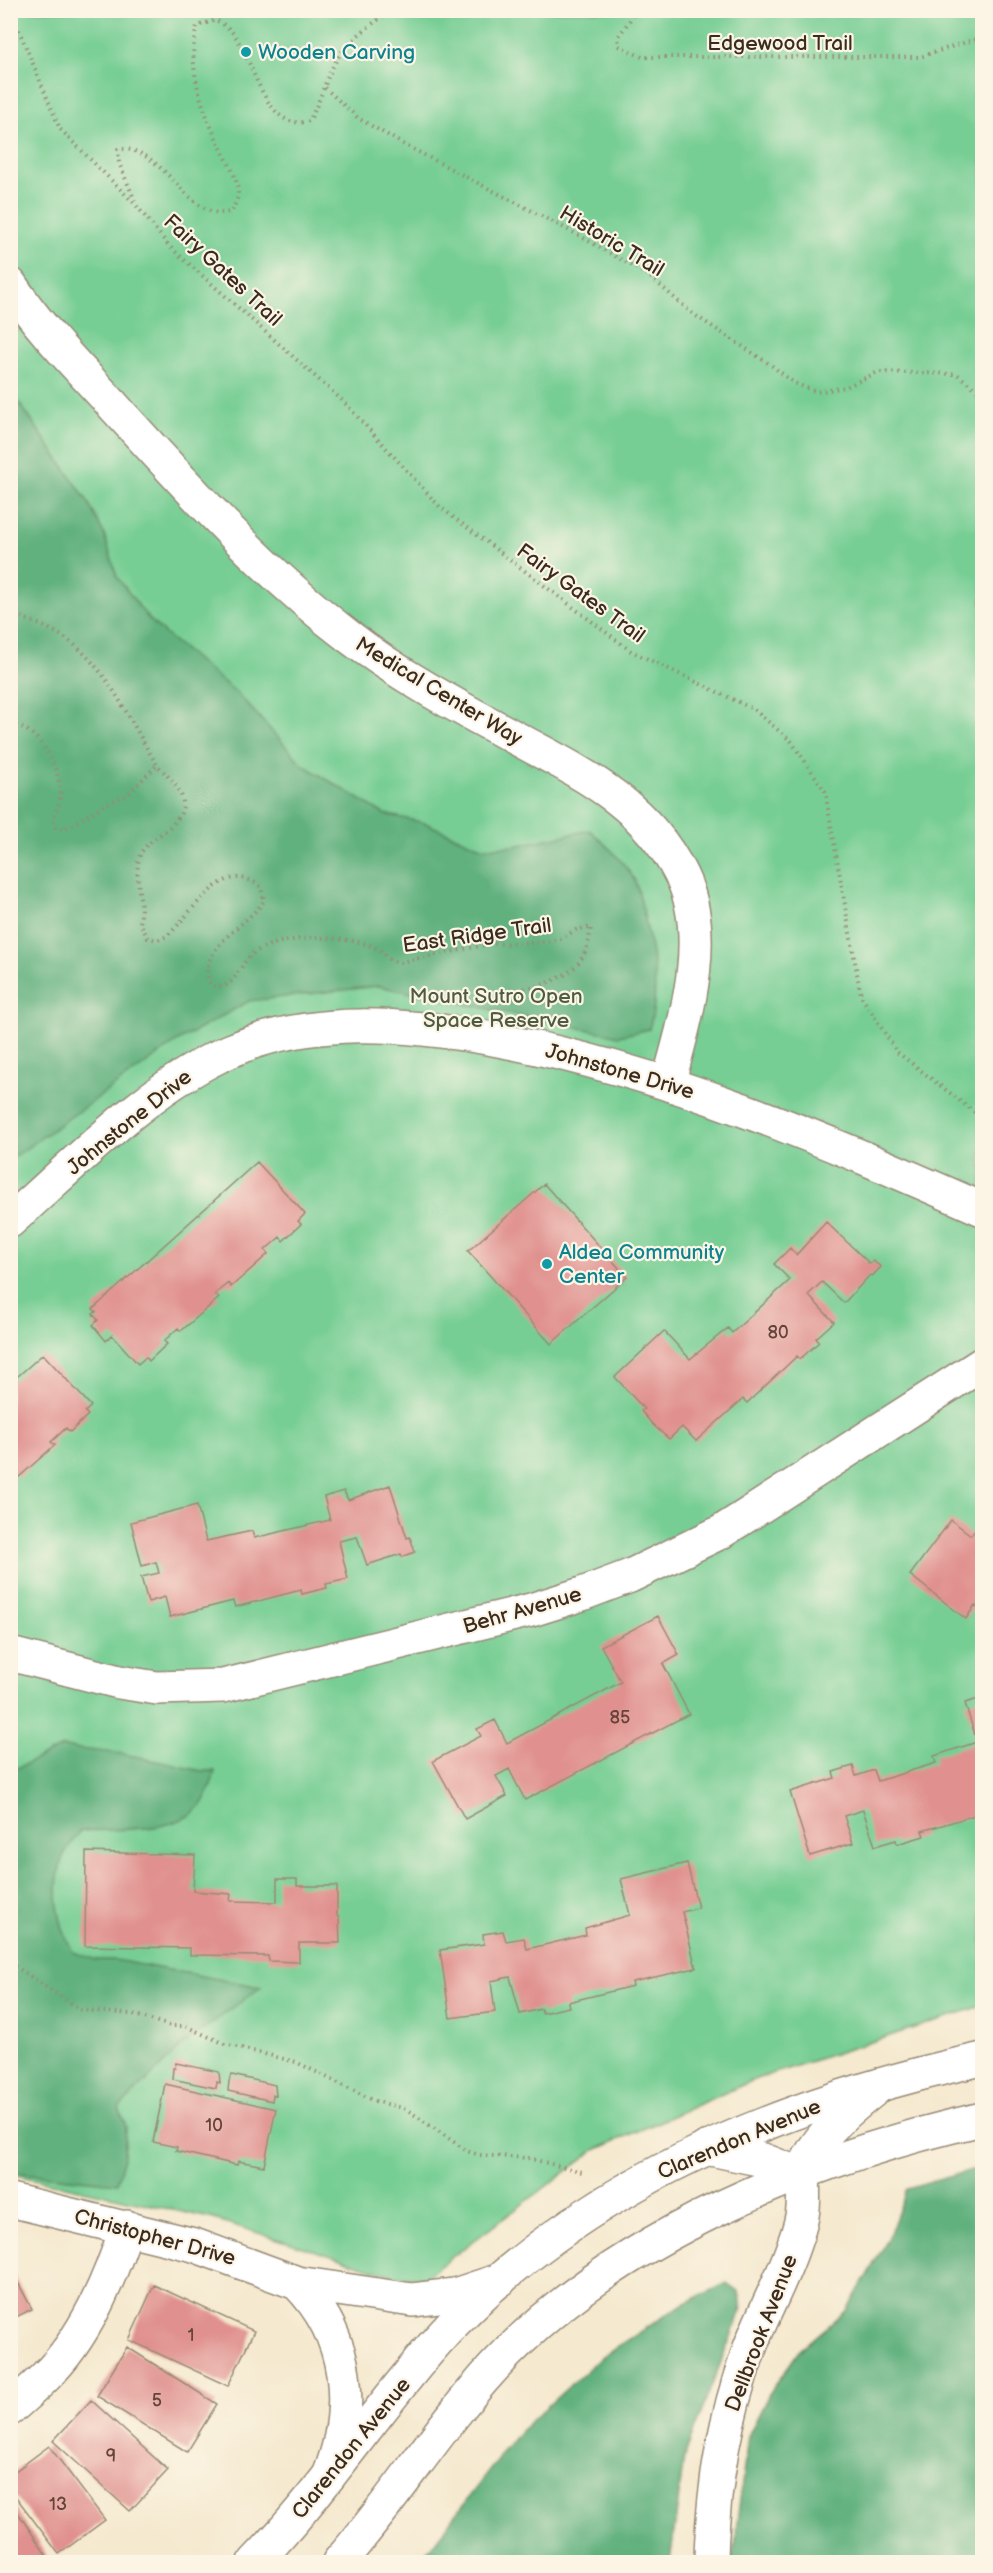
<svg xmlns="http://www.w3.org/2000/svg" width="993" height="2573" font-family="'Balsamiq Sans',sans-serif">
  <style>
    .green { fill: #77ce94; stroke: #597c59; stroke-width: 1.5 }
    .forest { fill: #61b17e; stroke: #4e6e4e; stroke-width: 1.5 }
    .building { fill: #e0918f }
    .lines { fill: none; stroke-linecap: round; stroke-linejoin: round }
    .minor-casing { stroke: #988a76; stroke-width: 36 }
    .secondary-casing { stroke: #988a76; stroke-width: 36 }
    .path { stroke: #988a76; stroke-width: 4; stroke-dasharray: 1.5 4.5; stroke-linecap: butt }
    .minor { stroke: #fff; stroke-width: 33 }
    .secondary { stroke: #fff; stroke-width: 33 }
    .culture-dot { fill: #0f9aa8; stroke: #fcf5e5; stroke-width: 2 }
    .labels { text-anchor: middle; stroke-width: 4.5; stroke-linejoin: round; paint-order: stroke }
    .number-label { font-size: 18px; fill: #64443a }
    .street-label { font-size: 21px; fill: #3b2a1e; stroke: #fcf5e5 }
    .culture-label { font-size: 21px; fill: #0d838f; stroke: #fcf5e5; text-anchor: start }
    .park-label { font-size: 21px; fill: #4d5b41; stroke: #fcf5e5 }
  </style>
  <rect width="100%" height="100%" fill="#fcf5e5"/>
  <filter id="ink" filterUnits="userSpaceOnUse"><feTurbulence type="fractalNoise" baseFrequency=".0167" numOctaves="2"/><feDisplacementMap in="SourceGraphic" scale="12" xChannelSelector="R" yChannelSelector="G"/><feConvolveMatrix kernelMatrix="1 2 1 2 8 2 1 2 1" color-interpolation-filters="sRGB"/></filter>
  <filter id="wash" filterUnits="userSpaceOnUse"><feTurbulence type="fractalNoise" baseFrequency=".008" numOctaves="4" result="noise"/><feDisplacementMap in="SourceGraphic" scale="24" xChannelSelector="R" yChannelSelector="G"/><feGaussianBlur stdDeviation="1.35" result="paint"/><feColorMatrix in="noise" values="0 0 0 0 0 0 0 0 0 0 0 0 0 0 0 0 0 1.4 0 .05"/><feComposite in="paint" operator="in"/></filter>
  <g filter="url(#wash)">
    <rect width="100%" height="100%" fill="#f5e9cf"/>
    <path class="green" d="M11,11H982V2006L756,2079L595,2150L424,2278L395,2276L214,2219L11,2174Z"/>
    <path class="forest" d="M11,391L87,500L104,534L117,577L147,617L165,634L237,693L303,765L384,814L425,823L483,848L514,846L590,830C606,845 623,860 634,879C639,889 640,899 643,910C652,949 661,990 649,1029L619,1036L378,986L249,1001L178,1041L11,1159Z
      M62,1747L124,1754L202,1771H215C212,1782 208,1796 201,1805C177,1835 115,1828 80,1831C75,1839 65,1849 62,1859C52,1890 58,1924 73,1952L96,1960H115L261,1987L185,2043L119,2108L126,2127L124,2157L117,2183L11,2172V1790L15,1769Z
      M982,2167V2562H732L748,2436L769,2394L799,2351L847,2310L888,2239L907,2189Z
      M727,2283L739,2292L742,2308L684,2457L670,2562H419L519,2432L599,2359L683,2304Z"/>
    <g id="blocks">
      <path class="building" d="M257,1162L305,1214L298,1221L301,1224L283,1241L280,1237L265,1250L268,1254L231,1287L228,1283L215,1294L219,1298L181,1331L178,1328L164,1341L167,1344L149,1361L146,1357L138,1364L112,1335L106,1341L93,1325L98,1320L93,1314L96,1312L93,1309Z
        M544,1184L627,1277L551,1344L468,1251Z
        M826,1222L870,1264L873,1261L881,1267L872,1276L870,1275L844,1303L822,1282L808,1295L834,1322L816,1338L819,1342L800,1359L797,1356L747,1403L743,1399L696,1441L682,1427L669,1439L652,1424L641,1411L644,1409L615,1377L664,1331L690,1359L728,1328L732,1333L790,1280L774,1264L790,1248L796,1255Z
        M43,1354L91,1406L85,1412L88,1415L70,1432L66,1428L51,1442L55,1445L19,1477L16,1474L10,1478V1383Z
        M390,1485L407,1538L410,1537L415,1552L402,1557L401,1554L367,1565L357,1537L339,1541L348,1579L326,1584L327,1588L302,1594L301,1590L235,1607L233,1601L170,1617L165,1597L148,1602L141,1577L159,1573L156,1562L142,1566L131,1522L197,1505L206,1541L252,1531L254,1538L330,1520L324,1497L344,1491L348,1500Z
        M951,1520L971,1535L982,1521V1611L975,1605L966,1619L910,1575Z
        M658,1616L679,1655L663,1664L689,1714L525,1800L509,1769L496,1776L507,1796L465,1819L433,1761L481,1736L477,1729L495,1720L507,1743L621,1682L601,1646Z
        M982,1698V1813L922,1831L924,1836L897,1844L896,1840L875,1846L863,1810L844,1816L853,1843L810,1856L790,1792L835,1778L833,1772L853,1766L856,1776L874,1770L878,1781L936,1763L934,1756L977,1742L965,1703Z
        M86,1852L195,1855L193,1891L231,1894L230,1901L277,1902V1879H297V1886H337V1916H339L340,1943H299V1962L269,1961L268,1956L190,1955V1948L85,1946Z
        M687,1863L698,1908L682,1912L696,1968L632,1982L633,1986L568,2002L569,2007L542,2013L541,2009L520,2014L510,1977L491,1981L495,2012L450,2018L440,1950L484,1944L483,1934L503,1931L506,1941L524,1938L527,1949L586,1935L585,1928L630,1915L621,1879Z
        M176,2063L219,2072L220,2083L217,2082L216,2088L172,2079L173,2068H175Z
        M232,2075L275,2085L276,2096L273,2095L272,2101L228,2091L229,2081Z
        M165,2084L276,2109L264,2166L238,2161L237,2165L176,2151L177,2147L153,2142Z
        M13,2273L32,2309L10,2320V2274Z
        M154,2285L254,2331L228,2386L129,2340Z
        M127,2347L217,2404L187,2452L97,2396Z
        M91,2400L168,2470L130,2511L53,2441Z
        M49,2446L105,2520L59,2554L10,2489V2475Z
        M10,2501L47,2556L38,2562H10Z"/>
    </g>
  </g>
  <g filter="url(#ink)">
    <use href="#blocks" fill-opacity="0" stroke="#988a76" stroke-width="1.5"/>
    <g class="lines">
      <defs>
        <path id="minor" d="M10,284C41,331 82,371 119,412C191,491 263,571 348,636C395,672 449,702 501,730C572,769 643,798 681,875C712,937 685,1021 668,1084
          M10,1221C76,1163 149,1086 230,1051C312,1015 407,1024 493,1039C666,1071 823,1139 982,1209
          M10,1654L119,1682L157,1688L223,1686L531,1610L582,1594L630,1576L721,1532L982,1364
          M706,2148L763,2160L802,2175
          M10,2200L194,2245L297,2283L412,2300L455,2295L500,2280
          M297,2283C350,2337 356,2407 329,2476
          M10,2409C22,2398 34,2388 45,2377C86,2337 109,2280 127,2227
          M711,2562C712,2490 724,2421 748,2353C761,2316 782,2281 794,2244C798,2233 802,2221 803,2209C805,2189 800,2174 810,2156C826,2127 854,2106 880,2085"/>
        <path id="secondary" d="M255,2562C322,2493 374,2412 438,2340C578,2184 782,2103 982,2059
          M339,2562C394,2500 438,2428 494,2367C616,2235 811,2158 982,2119"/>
      </defs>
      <use href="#minor" class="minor-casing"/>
      <use href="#secondary" class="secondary-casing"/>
      <path class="path" d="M637,10L618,37L619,46L642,57H920L982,37
        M10,22L18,28L60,129L136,205L169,246L344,402L440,507L631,651L753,709L791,741L825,791L861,996L897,1052L982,1118
        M325,88L358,118L403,144L580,236L648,275L693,314L771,365L794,383L817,392L846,387L878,372L957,374L982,394
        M135,201L119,163L118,149C166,145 189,226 232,211C234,206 238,199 238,194C238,177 227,161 220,146C202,110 186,65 197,26L216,20C221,23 227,26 231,31C254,55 263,134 309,121C320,102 325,80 336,61C348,39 372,25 391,10
        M10,613C26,619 43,625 57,633C106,661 128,719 157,765
        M10,726C35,722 58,766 60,787C62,799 57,809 53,820L56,827L63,829L70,826L106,804L127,795L157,765C186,794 197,809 157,837C149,843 142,848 139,858C134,880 144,902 140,923L148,938L158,940L167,936C193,913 222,856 261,887L264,901C247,926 196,948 210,984C216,987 222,988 228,984C238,977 242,963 251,955C276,934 345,934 374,947C382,950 385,957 392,961L400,962L490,944L547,942L560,939L576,930L591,927C589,940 587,952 579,962C561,987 507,992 479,996
        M10,1963L81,2010L132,2014L171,2026H185L225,2044L296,2062L375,2101L406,2109L467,2151L479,2155L528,2158L582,2172"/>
      <use href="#minor" class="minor"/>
      <use href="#secondary" class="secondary"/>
    </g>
  </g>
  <g class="culture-dot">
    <circle cx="246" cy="52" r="6"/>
    <circle cx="547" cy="1264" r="6"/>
  </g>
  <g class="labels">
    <g class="number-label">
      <text x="778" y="1338">80</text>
      <text x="620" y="1723">85</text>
      <text x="214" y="2131">10</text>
      <text x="191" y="2341">1</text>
      <text x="157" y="2406">5</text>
      <text x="111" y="2462">9</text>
      <text x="58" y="2510">13</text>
    </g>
    <g class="street-label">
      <text x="780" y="50">Edgewood Trail</text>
      <text transform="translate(612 241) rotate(31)" y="7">Historic Trail</text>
      <text transform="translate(223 270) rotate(43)" y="7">Fairy Gates Trail</text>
      <text transform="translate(581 593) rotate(36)" y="7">Fairy Gates Trail</text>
      <text transform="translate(439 691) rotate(31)" y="7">Medical Center Way</text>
      <text transform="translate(477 935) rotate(-8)" y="7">East Ridge Trail</text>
      <text transform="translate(620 1071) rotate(16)" y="7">Johnstone Drive</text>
      <text transform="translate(129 1122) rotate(-39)" y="7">Johnstone Drive</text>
      <text transform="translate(522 1610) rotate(-16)" y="7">Behr Avenue</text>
      <text transform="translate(739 2139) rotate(-23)" y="7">Clarendon Avenue</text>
      <text transform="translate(155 2237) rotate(15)" y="7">Christopher Drive</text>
      <text transform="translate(761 2333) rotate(-69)" y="7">Dellbrook Avenue</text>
      <text transform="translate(351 2448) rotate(-51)" y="7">Clarendon Avenue</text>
    </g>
    <g class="culture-label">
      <text x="258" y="59">Wooden Carving</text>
      <text x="559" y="1259">Aldea Community<tspan x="559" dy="24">Center</tspan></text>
    </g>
    <g class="park-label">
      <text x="496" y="1003">Mount Sutro Open<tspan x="496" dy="24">Space Reserve</tspan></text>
    </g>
  </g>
  <rect width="993" height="2573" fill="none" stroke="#fcf5e5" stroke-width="36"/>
</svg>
